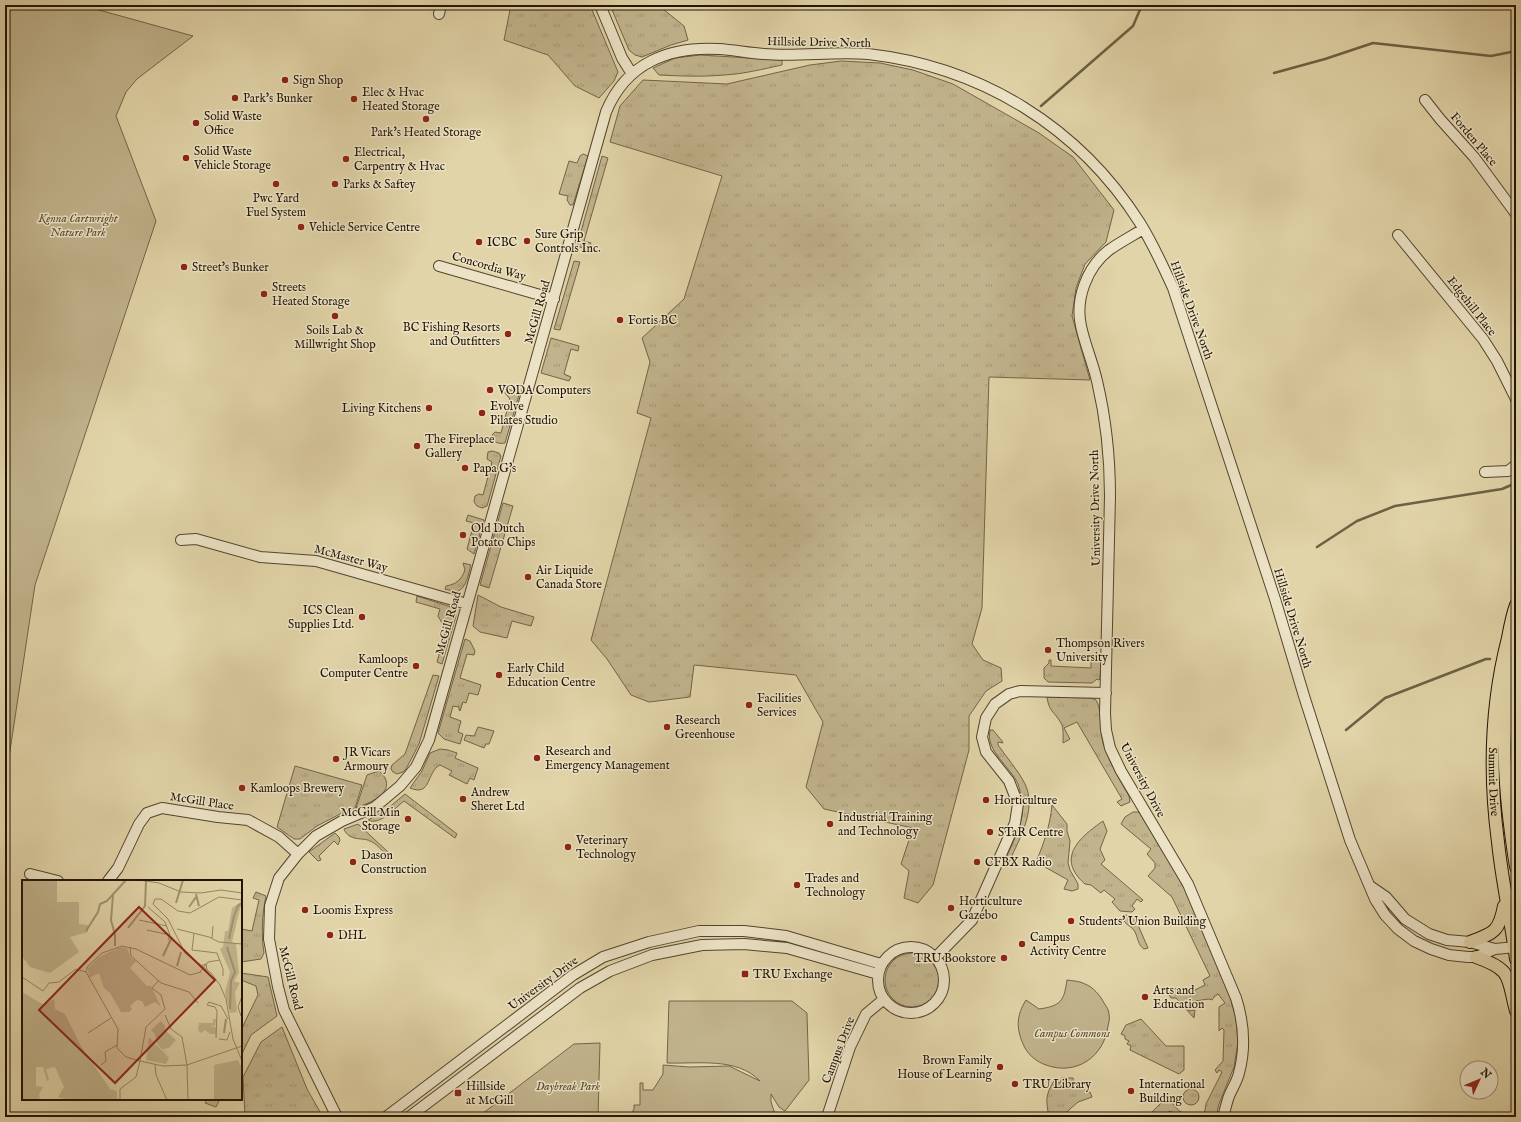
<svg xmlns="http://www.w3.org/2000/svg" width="1521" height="1122" font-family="'IM FELL English',serif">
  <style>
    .grass { fill: url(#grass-tufts); stroke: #726448 }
    .park { fill: #c1b38c; stroke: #726448 }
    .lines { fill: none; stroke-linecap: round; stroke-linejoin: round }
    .stream { stroke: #6e6044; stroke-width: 2.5 }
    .minor-casing { stroke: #52442c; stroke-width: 12 }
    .major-casing { stroke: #221403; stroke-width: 14 }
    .minor { stroke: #ece3c6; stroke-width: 10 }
    .major { stroke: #e1d4a8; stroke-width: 12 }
    .poi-dot { fill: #8f2418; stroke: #ece3c6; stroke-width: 1.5 }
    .labels { text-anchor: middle; stroke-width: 3; stroke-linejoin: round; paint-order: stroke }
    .street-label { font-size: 12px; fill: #221403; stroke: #ece3c6 }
    .poi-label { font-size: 12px; fill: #221403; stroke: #ece3c6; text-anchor: start }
    .park-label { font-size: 12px; font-style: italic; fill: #5a4c33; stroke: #ece3c6 }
    .inset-river { fill: none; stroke: #a09370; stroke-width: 2 }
    .inset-road { fill: none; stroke: #958766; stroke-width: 1 }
    .view { fill: #8f2418; fill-opacity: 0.15; stroke: #8f2418; stroke-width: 2 }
    .inset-edge { fill: none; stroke: #221403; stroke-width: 2 }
  </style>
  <defs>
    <pattern id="grass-tufts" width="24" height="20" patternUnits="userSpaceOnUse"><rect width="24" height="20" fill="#c1b38c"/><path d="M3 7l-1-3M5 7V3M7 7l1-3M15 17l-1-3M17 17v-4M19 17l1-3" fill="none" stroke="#a69977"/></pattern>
  </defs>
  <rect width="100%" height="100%" fill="#e1d4a8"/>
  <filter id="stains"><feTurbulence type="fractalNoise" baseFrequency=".005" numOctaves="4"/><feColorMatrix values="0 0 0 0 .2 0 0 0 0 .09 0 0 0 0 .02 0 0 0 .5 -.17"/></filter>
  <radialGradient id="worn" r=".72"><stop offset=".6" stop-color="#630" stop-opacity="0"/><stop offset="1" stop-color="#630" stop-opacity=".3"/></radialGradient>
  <path class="grass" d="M511,5H590L618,72L614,81L599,98L575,86L548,55L504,40Z
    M610,5H658L684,26L688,40L671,45L642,57L635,55L629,50Z
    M700,55L782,60V65C763,69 744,74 724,75C702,77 681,76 659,75L653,68L675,58Z
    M841,61L880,63L913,70L953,84L1039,133L1073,157L1114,210L1106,242L1085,264L1076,288L1072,316L1090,380L989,377L982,608L972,644L983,660L1001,668L1002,681L986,691L969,716V750L933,885L918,903L904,898L909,871L901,864L913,828L824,809L806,787L823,722L796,675L694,665L690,697L649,702L631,695L607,659L591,640L651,418L637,413L650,362L642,338L684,299L722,176L610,142L620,106L643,80L727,84L810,65Z
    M583,154L588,156L573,205H570L567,200L568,196L559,194L569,161L577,163L580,156Z
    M602,156L608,158L584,241L591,243L589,250L577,246Z
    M574,261L580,262L560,330L554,329Z
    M551,338L579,346L578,351L571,349L564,374L571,377L569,381L541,373Z
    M507,389L518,392L519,395L505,443C499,444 495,443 492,438V435L495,432L501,433L510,399L505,393Z
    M492,451L499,453L501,456L487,506L482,508L477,506L474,502L475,496L479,494L483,495L492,462L487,459L488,452Z
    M503,503L513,506L489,588L480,585Z
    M468,515L484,520L474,554L467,549L474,523L466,521Z
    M463,563L471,565C468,575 467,587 457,592L445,589L446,586C457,584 461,580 465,570Z
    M478,595L501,607L534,617L531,626L512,621L507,638L480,632L473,626Z
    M417,596L451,607L455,612L456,616L442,664L437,662L446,630L438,616L440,609L416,602Z
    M465,639L470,641L475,651L474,655L467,654L460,678L481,685L478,695L469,693L466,703L463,702L460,711L459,710V707L453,706L450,717L461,721L458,732L463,734L460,744L444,739L438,733Z
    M1049,660H1051V666L1091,668V660H1101L1100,678L1099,680L1097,679L1092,683L1048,682L1044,678V668L1049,663Z
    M433,675L439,676L419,744L406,769L403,772L397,774L393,772L391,769L392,765L405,754Z
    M1047,697L1091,698L1096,700C1102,709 1100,731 1103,743C1109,762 1119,779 1129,796L1130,802L1121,806L1117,802L1122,799L1077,722L1064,728L1070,739L1063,743C1063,736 1064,729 1061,723C1054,711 1049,712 1047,697Z
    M478,727L494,731L489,744H486L484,748L464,740L466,735L474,736Z
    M990,730H993L1002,741L1003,743L998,742V745C1007,758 1018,770 1025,784C1038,811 1017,842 1007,867L1003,865C1009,850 1020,830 1022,815C1023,806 1021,793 1018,784C1011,767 985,751 990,730Z
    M440,749L448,750L457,753L455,758L478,768L474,780L470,778L467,784L449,775L452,771L440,765C426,772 432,797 410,788L422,771L430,753Z
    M295,766L362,785L355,808L340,814L317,826L300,839H294L277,827Z
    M379,771C382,773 383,775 385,778C393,794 369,803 356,808L367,775Z
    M405,794L457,834L455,838L404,801C395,808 380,826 368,820L386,810Z
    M1052,805L1067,824V831L1070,841L1068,863L1070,870L1078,884V889L1072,891L1064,889L1068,880L1036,862C1044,843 1050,826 1052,805Z
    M1133,812H1138L1141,815L1181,881L1189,897L1230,997L1236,1019L1238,1042L1234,1067L1219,1104L1216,1117L1204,1116L1206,1104L1222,1072L1219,1070L1217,1073L1215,1070L1223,1061L1224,1030L1222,1028L1219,1031V1007L1225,1003L1218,994L1214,997L1212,1000L1209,999L1188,1002L1189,1011L1195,1010L1194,1018L1176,998H1171L1168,993L1169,991L1175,988L1177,991L1181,989L1185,995L1205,985L1203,980L1210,976L1172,897L1148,876L1155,868V863L1147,854L1151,849L1121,824L1125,817Z
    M1103,821L1107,831L1100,849L1105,860L1101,864L1143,900L1141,902L1137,899L1132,906L1135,909L1132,912L1120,911L1112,902L1115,899L1104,890L1101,893L1091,885L1085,884C1055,858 1080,837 1103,821Z
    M358,824L388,852L386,854C381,850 376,843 370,841C363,837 349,842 344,829Z
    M335,833L339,837L340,840L338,845L334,841L319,856L321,860L318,861L309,852Z
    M256,892L266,896C262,915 261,934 264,953L261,959L241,962V929L252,931L259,900L253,898Z
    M1124,915L1133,916L1136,918L1134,921L1138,925L1148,948L1144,949C1138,945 1138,938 1135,932C1132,926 1125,925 1122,918Z
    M885 980a27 27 0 1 1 54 0a27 27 0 1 1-54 0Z
    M241,973L268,977L277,1016L251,1035L241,1056V1030L258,995L256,986L241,980Z
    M1141,1019L1166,1046H1184V1070L1179,1074L1130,1050L1131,1046L1127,1044L1129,1041L1125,1039V1036L1121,1034L1126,1025Z
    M282,1027L307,1089L323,1117H245L243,1077L261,1042Z
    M1062,1078H1073L1074,1083L1078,1082L1080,1088L1084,1087L1086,1093L1090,1092L1092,1097L1078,1102L1061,1117H1049C1046,1101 1045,1095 1054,1081L1060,1083Z
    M1183 1097a8 8 0 1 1 16 0a8 8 0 1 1-16 0Z
    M1163,1098L1167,1101H1171C1176,1109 1182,1114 1192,1117H1181L1178,1114L1169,1111L1168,1117H1157L1152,1112L1161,1103L1159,1101Z
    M207,1099H220L216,1107L205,1103Z"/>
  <path class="park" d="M5,5H81L193,36L137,79L126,92L116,116L156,221L35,585L8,764L5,776Z
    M1067,980C1073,981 1080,981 1085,984C1093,987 1100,995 1104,1003C1106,1006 1109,1010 1109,1014C1110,1018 1109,1022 1108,1026C1104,1057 1076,1076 1046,1065C1037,1062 1028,1055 1024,1046C1016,1029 1016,1016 1026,1000L1039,1009C1061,1006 1064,1001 1067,980Z
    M669,1001H792L807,1013L809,1080L785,1111L779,1107L771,1094V1102L776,1117H634L631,1115L634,1109V1105H640V1083H643V1090H653L663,1074V1065L689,1067L729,1066L760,1081C737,1057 698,1064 667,1063Z
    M600,1043L598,1117H478L574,1044Z"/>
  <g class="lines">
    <path class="stream" d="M1274,73L1325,59L1373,43L1491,56L1516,51
      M1041,106L1133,26L1142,5
      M1317,547L1357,521L1395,506L1502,489L1516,483
      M1346,730L1385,698L1486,659H1490"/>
    <defs>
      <path id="minor" d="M600,5L622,58L632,74
        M439,14L441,5
        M1425,100L1440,119L1474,157L1516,214
        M1140,231C1130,237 1119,243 1109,250C1087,267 1075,299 1081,326C1085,345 1093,363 1097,381C1106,419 1110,458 1110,496L1105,713L1106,730L1110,748L1121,771L1188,884L1236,998C1244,1023 1246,1047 1239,1073C1237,1082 1231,1090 1228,1099C1226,1105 1225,1111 1223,1117
        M1398,235L1483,339L1497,361L1516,399
        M439,266L554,299
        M1485,472L1508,471L1516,465
        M181,540L196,539L260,557L316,561L467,604
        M30,874L58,881
        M108,881L118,868L139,824L147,813L162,808L218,817L248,820L279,837L298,854
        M1370,886L1386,897L1405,919L1429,934L1447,940L1470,942L1495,949L1516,947
        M878 980a33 33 0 1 1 66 0a33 33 0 1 1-66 0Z
        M936,957L972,920L1015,823L1018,804L1009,781L986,752L982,737L986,718L995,704L1009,694L1020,691L1106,693
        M337,1117L284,1010L278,987L269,939L270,906L279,878L298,854L316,836L342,821L375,807L400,786L416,767L429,740L606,112C626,63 669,46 719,49C734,50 749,53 764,54C799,57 833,51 868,54C982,67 1079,127 1140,223C1153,244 1163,266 1173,288L1275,599L1304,696L1350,840L1375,899L1385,915L1398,929L1414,941L1431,949L1449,955L1468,957H1476L1495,949
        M386,1117L573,975L603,957L649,942L699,931H744L786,936L881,964
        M409,1117L580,988L610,971L652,955L702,945L744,944L787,948L878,974
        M827,1117L850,1047L866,1014L884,999"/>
      <g id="major">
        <path id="s1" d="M1516,605C1512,616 1510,627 1508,638C1491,704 1489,774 1498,842C1502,882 1511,920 1516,959"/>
        <path d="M1516,647C1498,721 1504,792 1516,867"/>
        <path d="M1470,942C1494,933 1499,932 1504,906"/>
        <path d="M1476,957C1513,970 1507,977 1516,1011"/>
      </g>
    </defs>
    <use href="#minor" class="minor-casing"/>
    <use href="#major" class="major-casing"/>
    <use href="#minor" class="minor"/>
    <use href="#major" class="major"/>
  </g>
  <g class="poi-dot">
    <circle cx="285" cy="80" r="4"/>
    <circle cx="235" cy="98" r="4"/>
    <circle cx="354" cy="99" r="4"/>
    <circle cx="426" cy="119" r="4"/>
    <circle cx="196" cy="123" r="4"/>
    <circle cx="186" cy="158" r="4"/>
    <circle cx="346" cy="159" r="4"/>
    <circle cx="276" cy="184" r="4"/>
    <circle cx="335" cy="184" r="4"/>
    <circle cx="301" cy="227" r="4"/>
    <circle cx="527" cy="241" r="4"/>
    <circle cx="479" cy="242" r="4"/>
    <circle cx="184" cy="267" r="4"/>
    <circle cx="264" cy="294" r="4"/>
    <circle cx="335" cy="316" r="4"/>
    <circle cx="620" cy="320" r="4"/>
    <circle cx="508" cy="334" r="4"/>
    <circle cx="490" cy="390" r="4"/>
    <circle cx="429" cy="408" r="4"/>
    <circle cx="482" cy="413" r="4"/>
    <circle cx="417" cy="446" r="4"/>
    <circle cx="465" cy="468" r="4"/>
    <circle cx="463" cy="535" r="4"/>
    <circle cx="528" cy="577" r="4"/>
    <circle cx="362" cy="617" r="4"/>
    <circle cx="1048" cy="650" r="4"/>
    <circle cx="416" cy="666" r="4"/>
    <circle cx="499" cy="675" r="4"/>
    <circle cx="749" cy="705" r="4"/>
    <circle cx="667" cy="727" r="4"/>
    <circle cx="537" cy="758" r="4"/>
    <circle cx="336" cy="759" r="4"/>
    <circle cx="242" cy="788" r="4"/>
    <circle cx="463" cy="799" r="4"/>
    <circle cx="986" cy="800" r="4"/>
    <circle cx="408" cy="819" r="4"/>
    <circle cx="830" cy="824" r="4"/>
    <circle cx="990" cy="832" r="4"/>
    <circle cx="568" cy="847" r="4"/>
    <circle cx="353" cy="862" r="4"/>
    <circle cx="977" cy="862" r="4"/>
    <circle cx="797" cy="885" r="4"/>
    <circle cx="951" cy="908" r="4"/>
    <circle cx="305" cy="910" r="4"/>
    <circle cx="1071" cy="921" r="4"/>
    <circle cx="330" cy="935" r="4"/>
    <circle cx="1022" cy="944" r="4"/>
    <circle cx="1004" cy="958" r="4"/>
    <rect x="741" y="970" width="8" height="8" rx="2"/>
    <circle cx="1145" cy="997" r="4"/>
    <circle cx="1000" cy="1067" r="4"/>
    <circle cx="1015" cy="1084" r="4"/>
    <circle cx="1131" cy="1091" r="4"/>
    <rect x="454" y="1089" width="8" height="8" rx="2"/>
  </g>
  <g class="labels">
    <g class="street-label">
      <text transform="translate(819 42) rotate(1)" y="4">Hillside Drive North</text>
      <text transform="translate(1474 139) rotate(50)" y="4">Forden Place</text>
      <text transform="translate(489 266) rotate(16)" y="4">Concordia Way</text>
      <text transform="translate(1472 306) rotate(52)" y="4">Edgehill Place</text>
      <text transform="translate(1192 310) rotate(70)" y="4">Hillside Drive North</text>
      <text transform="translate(537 312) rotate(-74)" y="4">McGill Road</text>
      <text transform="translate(1095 508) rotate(-91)" y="4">University Drive North</text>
      <text transform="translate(351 558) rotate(15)" y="4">McMaster Way</text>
      <text transform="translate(1293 618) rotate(73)" y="4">Hillside Drive North</text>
      <text transform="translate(448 623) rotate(-74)" y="4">McGill Road</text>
      <text transform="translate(1143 780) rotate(62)" y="4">University Drive</text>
      <text dy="4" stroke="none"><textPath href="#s1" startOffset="179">Summit Drive</textPath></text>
      <text transform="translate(202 801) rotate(9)" y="4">McGill Place</text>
      <text transform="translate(291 978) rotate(76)" y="4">McGill Road</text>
      <text transform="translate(543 983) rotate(-36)" y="4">University Drive</text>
      <text transform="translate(838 1050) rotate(-69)" y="4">Campus Drive</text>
    </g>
    <g class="poi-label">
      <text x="293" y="84">Sign Shop</text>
      <text x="362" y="96">Elec &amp; Hvac<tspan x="362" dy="14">Heated Storage</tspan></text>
      <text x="243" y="102">Park's Bunker</text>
      <text x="204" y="120">Solid Waste<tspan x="204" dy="14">Office</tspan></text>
      <text x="426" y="136" text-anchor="middle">Park's Heated Storage</text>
      <text x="194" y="155">Solid Waste<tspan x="194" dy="14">Vehicle Storage</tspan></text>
      <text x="354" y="156">Electrical,<tspan x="354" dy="14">Carpentry &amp; Hvac</tspan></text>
      <text x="343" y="188">Parks &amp; Saftey</text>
      <text x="276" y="202" text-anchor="middle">Pwc Yard<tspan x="276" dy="14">Fuel System</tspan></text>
      <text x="309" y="231">Vehicle Service Centre</text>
      <text x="535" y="238">Sure Grip<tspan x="535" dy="14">Controls Inc.</tspan></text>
      <text x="487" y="246">ICBC</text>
      <text x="192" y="271">Street's Bunker</text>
      <text x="272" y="291">Streets<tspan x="272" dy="14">Heated Storage</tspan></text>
      <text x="628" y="324">Fortis BC</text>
      <text x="500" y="331" text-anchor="end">BC Fishing Resorts<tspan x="500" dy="14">and Outfitters</tspan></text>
      <text x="335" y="334" text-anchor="middle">Soils Lab &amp;<tspan x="335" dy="14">Millwright Shop</tspan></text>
      <text x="498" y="394">VODA Computers</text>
      <text x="490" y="410">Evolve<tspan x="490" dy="14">Pilates Studio</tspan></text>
      <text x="421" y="412" text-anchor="end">Living Kitchens</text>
      <text x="425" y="443">The Fireplace<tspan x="425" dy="14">Gallery</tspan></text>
      <text x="473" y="472">Papa G's</text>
      <text x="471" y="532">Old Dutch<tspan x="471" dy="14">Potato Chips</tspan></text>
      <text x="536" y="574">Air Liquide<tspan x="536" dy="14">Canada Store</tspan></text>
      <text x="354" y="614" text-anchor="end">ICS Clean<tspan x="354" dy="14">Supplies Ltd.</tspan></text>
      <text x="1056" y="647">Thompson Rivers<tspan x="1056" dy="14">University</tspan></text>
      <text x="408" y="663" text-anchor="end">Kamloops<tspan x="408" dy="14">Computer Centre</tspan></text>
      <text x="507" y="672">Early Child<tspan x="507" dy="14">Education Centre</tspan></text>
      <text x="757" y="702">Facilities<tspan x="757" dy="14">Services</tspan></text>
      <text x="675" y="724">Research<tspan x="675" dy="14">Greenhouse</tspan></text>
      <text x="545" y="755">Research and<tspan x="545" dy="14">Emergency Management</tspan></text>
      <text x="344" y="756">JR Vicars<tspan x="344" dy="14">Armoury</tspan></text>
      <text x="250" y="792">Kamloops Brewery</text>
      <text x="471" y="796">Andrew<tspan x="471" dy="14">Sheret Ltd</tspan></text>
      <text x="994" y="804">Horticulture</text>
      <text x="400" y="816" text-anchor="end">McGill Min<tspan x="400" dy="14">Storage</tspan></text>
      <text x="838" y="821">Industrial Training<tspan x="838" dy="14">and Technology</tspan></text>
      <text x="998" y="836">STaR Centre</text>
      <text x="576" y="844">Veterinary<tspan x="576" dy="14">Technology</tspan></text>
      <text x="361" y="859">Dason<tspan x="361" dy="14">Construction</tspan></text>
      <text x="985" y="866">CFBX Radio</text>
      <text x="805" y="882">Trades and<tspan x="805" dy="14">Technology</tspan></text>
      <text x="959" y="905">Horticulture<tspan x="959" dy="14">Gazebo</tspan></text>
      <text x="313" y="914">Loomis Express</text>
      <text x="1079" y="925">Students' Union Building</text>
      <text x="338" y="939">DHL</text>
      <text x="1030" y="941">Campus<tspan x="1030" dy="14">Activity Centre</tspan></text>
      <text x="996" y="962" text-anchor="end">TRU Bookstore</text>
      <text x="753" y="978">TRU Exchange</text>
      <text x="1153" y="994">Arts and<tspan x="1153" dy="14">Education</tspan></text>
      <text x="992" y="1064" text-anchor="end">Brown Family<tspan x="992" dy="14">House of Learning</tspan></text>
      <text x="1023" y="1088">TRU Library</text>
      <text x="1139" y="1088">International<tspan x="1139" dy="14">Building</tspan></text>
      <text x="466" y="1090">Hillside<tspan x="466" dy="14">at McGill</tspan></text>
    </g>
    <g class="park-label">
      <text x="78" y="222">Kenna Cartwright<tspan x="78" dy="14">Nature Park</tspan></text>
      <text x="1072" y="1037">Campus Commons</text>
      <text x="568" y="1090">Daybreak Park</text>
    </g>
  </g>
  <g transform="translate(22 880)">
    <rect width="220" height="220" fill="#e1d4a8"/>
    <path d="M220,21L210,62L214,64L217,93L212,101L218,103L213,112L215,132L208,133L203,112L208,92L198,69L201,67L203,51H206L210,28ZM98,67L105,68L109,78L114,81L108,88L125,106H129L139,127L133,122L123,127L120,121L115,120L108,126L110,129L107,132H99L88,113L82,108L77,93L67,98L66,88L77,77ZM191,139H194L193,146L188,145L194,148V154H188L183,150L179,153L176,150L177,143H191Z" fill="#c1b38c"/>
    <path d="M216,180L220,188V220H192V185Z" fill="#c1b38c"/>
    <path d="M0,0H35V22H57V44L66,45V52L48,57L57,72L28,93L8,87L0,76ZM0,112L22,125L32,119L33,129L43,134L59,166L88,209L95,211V220H47L36,217L42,207L33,187L24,189L27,200L25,201L21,187H14V206L21,207L17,214L18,220H0ZM139,141L143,146V150L154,160L147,168L141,169L148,177L135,164L133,154L129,150ZM127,157L147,178L144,184L124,180Z" fill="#c1b38c"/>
    <path class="inset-river" d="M174,14L177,26M91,15L89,40L93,55V66M154,23L161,0M167,27L174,17M106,48L123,26L124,1M64,51L76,32L78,24L85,21L104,0M207,59L212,36L216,26L220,23M205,67L213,92L209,101L208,129M141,76L150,57M155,86L159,72M202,153L204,139"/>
    <path class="inset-road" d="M117,0L137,3L159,12L179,13L199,10L220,13M220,20L197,17L168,33L156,31L139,19H133L131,24L146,39L163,73L189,93L198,105L204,119L211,159L220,181M126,27L143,42L148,55L146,60M117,40L145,46M155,49L187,57L197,62L220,64M125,50L148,55M172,53L170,70L195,73L201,89V96M190,58L191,46M108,68L109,76L139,103L167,112L176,123M178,86L184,84L185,90M64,92L96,149L95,168L104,177L118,181L124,147L143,129M64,92L66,86L80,73L100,66L114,69L168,95L179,92M178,92L186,82L198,80M0,97L21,111L27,103L37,102L54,89L64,92M137,100L130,108L139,115L143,129M185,125L193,127L195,131L194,158M185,125L187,122L199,126L206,139M143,135L149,149L160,157L165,185L166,220M219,136L216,127L220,116M66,153L89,138M197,159L205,160L208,152M133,184L134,195L145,220M79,185L84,181L83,172L95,165M98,220V209L114,197L118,181L141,186L165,185L220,166"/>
    <path class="view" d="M117,27L193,100L93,203L17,130Z"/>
    <rect width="220" height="220" class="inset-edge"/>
  </g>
  <rect width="1521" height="1122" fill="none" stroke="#e1d4a8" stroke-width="20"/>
  <rect x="6" y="6" width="1509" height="1110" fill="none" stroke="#221403" stroke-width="2"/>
  <rect x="10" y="10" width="1501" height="1102" fill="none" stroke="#221403"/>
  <g transform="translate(1479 1080) rotate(46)"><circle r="19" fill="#ece3c6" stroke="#9b9078"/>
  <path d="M0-3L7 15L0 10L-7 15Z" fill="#8f2418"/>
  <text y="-6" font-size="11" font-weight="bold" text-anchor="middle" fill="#221403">N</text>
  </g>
  <rect width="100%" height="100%" filter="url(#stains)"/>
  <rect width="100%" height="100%" fill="url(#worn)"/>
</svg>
